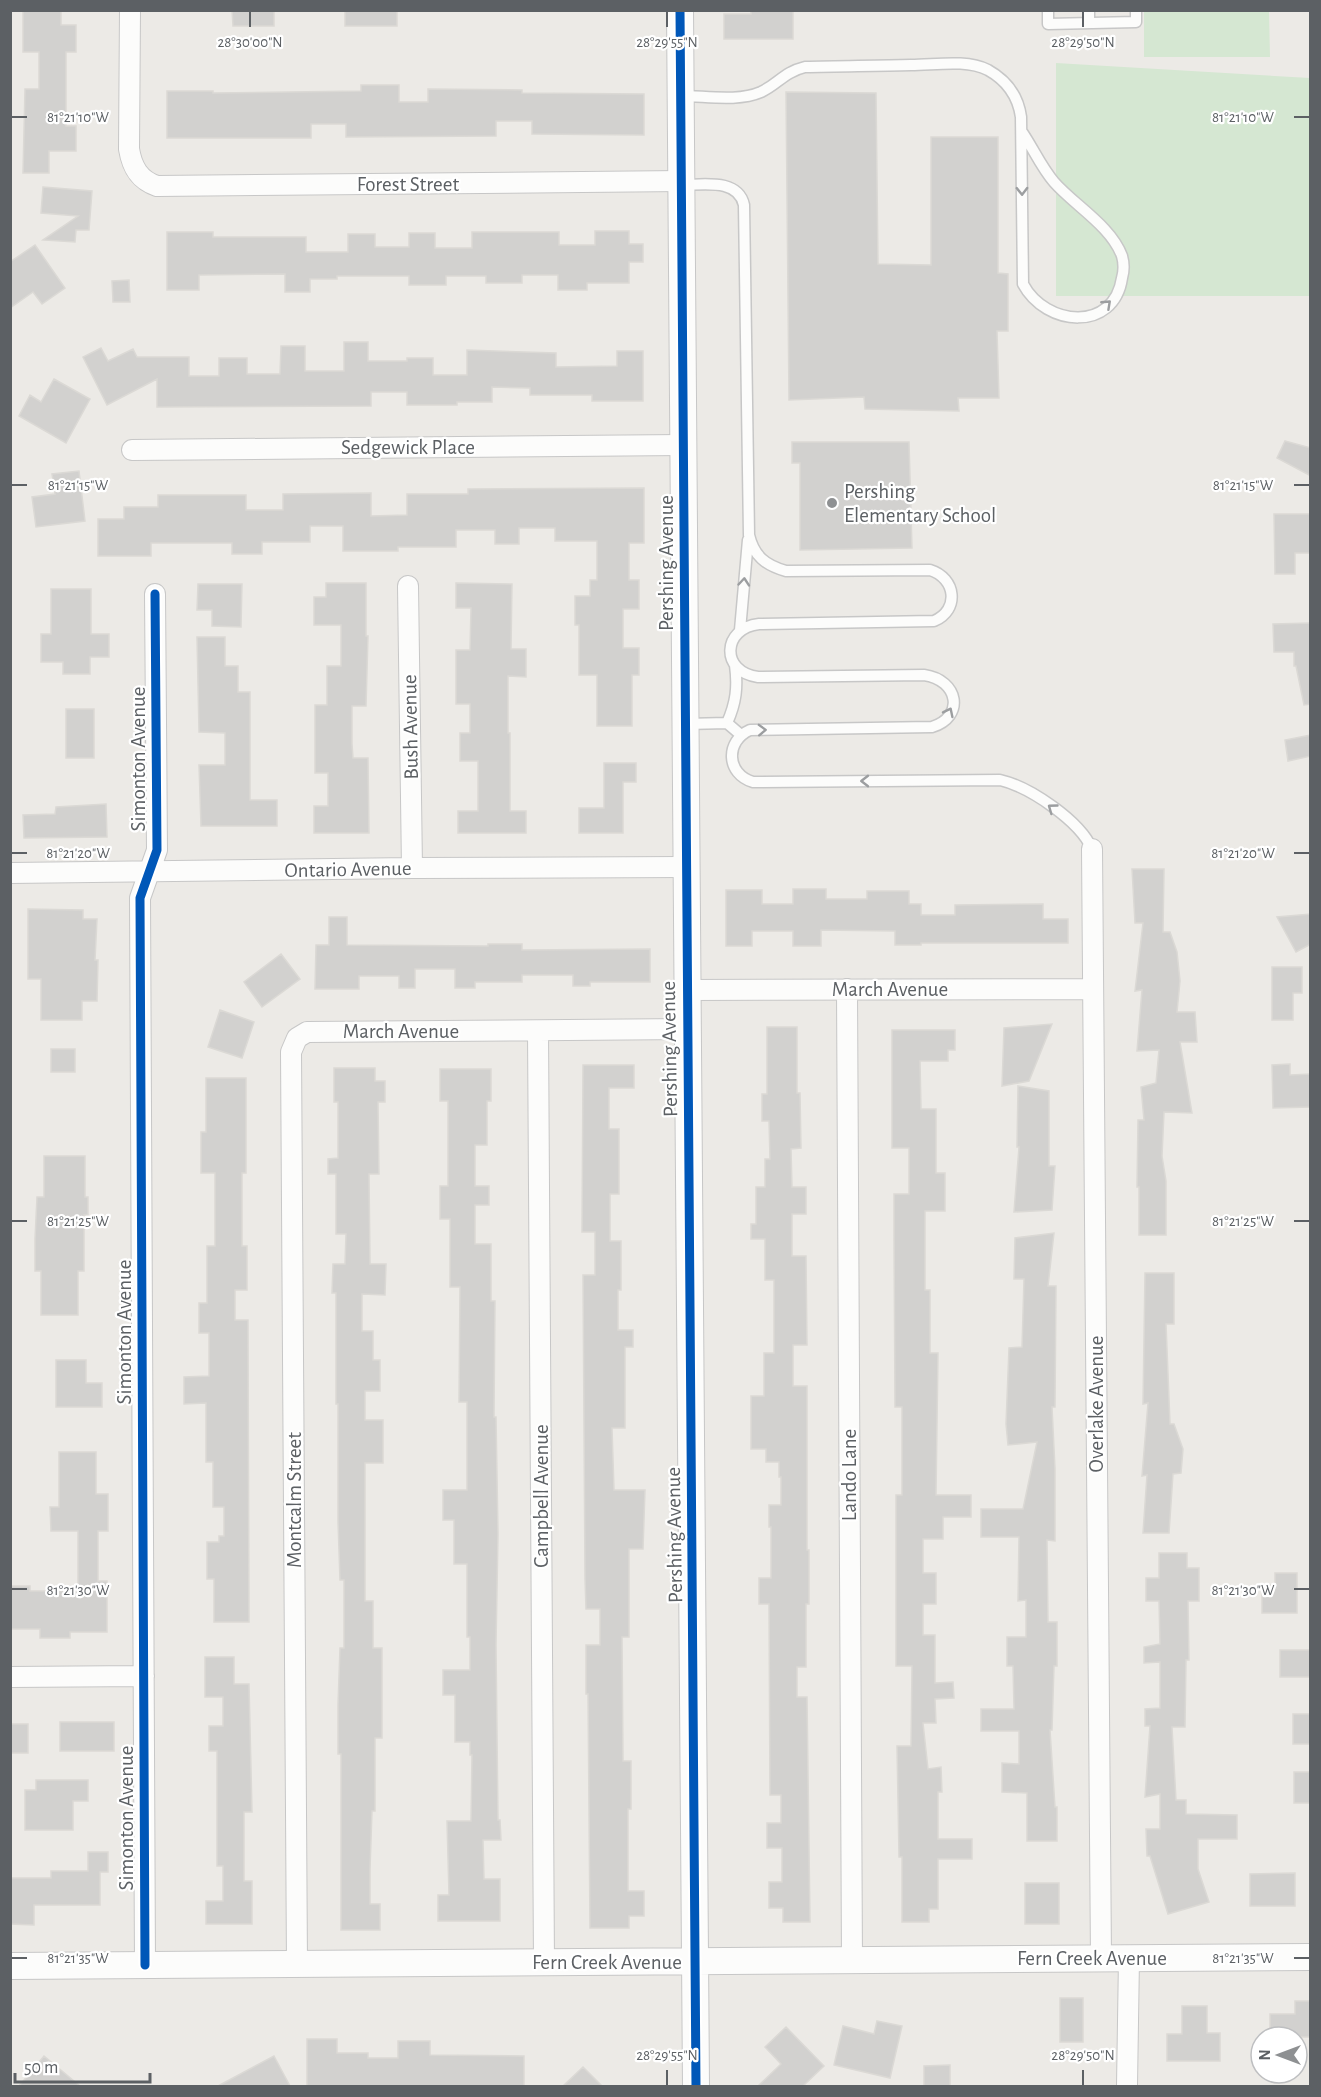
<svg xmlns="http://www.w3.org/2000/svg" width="1321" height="2097" font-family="'Alegreya Sans',sans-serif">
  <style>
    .green { fill: #d5e7d2 }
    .building { fill: #d2d1cf; stroke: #dbd9d5; stroke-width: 1.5 }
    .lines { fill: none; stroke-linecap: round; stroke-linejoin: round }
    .service-casing { stroke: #c7c7c7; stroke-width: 13 }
    .minor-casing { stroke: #c7c7c7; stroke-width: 22 }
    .tertiary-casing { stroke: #c7c7c7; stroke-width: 28 }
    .service { stroke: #fcfcfb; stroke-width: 10 }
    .minor { stroke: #fcfcfb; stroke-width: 20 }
    .tertiary { stroke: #fcfcfb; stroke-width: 26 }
    .cycleway-casing { stroke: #fff; stroke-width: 13 }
    .cycleway { stroke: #0057b8; stroke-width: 9 }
    .oneway { stroke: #9c9ea0 }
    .ticks { fill: none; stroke: #5c6064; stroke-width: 2 }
    .poi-dot { fill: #8e9092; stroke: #fff; stroke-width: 2 }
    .labels { text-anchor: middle; stroke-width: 4.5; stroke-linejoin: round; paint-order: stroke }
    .street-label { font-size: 21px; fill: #5c6064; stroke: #fff }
    .poi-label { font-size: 21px; fill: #5c6064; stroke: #fff; text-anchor: start }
    .ticks-label { font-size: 15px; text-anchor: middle; fill: #5c6064; stroke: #fff; stroke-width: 4.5; stroke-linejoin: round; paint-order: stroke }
  </style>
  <rect width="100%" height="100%" fill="#eceae6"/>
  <path class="green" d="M1144,11H1269L1270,57H1144Z
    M1056,63L1310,78V296H1056Z"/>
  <path class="building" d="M23,10H61V25H76V52H66V126H76V151H49V173H23L25,89H39V52H23Z
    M232,10H274V26H233Z
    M345,10H397V26H345Z
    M751,10H793V39H724V14H751Z
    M361,85H399V102H428V89L522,90V93L644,94V135L532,134V121H496V136L346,137V124H311V138H167V91H213V93L361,91Z
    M786,92L876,93L878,264L931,265V137H998V273L1008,274V331H997L999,398H958L959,411L865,409L864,397L789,400Z
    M43,187L92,191L89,230H76L75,242L43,240L78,216L41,213Z
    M595,231H629V244H643V262H629V283H587V290H558V275H522V283H486V276H446V285H409V276H337V279H310V292H285V274L199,275V290H167V232H213V237H306V252H348V234H375V247H409V233H435V248H472V232H559V245H595Z
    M35,245L65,288L42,304L33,292L10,308V262Z
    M129,280L130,302H113L112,281Z
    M344,342H368V361H407V358H433V375H467V350L556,353V367L617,366V351H643V401H592V395H530V388L492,387V402H457V405H407V392H371V406L157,407V379L107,405L83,357L101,348L108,361L133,349L137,357H189V376H219V358H247V374H280L281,346H305V371H344Z
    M54,379L90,399L66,443L19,416L30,395L41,402Z
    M1285,441L1311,448V476L1277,458Z
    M792,442H909L912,548L800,550V463H792Z
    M79,471L85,521L36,527L32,497L55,494L52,474Z
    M644,488V543H629V580H639V609H623V648H639V675H632V726H597V675H579V625H575V596H590V580H597V541H555V528H519V544H495V530H456V547H398V551H343V526H310V542H262V554H232V543H151V556H98V519H124V507H158V495H246V510H283V494L371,493V516L407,515V494H468V489Z
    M1274,514H1311V553H1295V574H1275Z
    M326,583H366V636H368L366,706H352V744L353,758H368L369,833H314V806H328V773H315V705H327V666H341V625H314V597H326Z
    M456,583L512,584L511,649H526V677L508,676V733H510V811H526V833H458V811H478V761H460V733H470V704H456V650H470L471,608H456Z
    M198,584H242L241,627L212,626V610H197Z
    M51,589H91V634H109V657H90V674H63V662H41V634H51Z
    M1311,623V704L1304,705L1296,666H1294V652H1274L1273,624Z
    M197,637H225V666H238V692H250V800H277V826H201L199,765H225V733L199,732Z
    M66,709H94V758H66Z
    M1311,735V756L1288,761L1285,740Z
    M604,763H636V782H623V833H579V808H604Z
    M106,804L107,837L24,838L23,815L55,814L56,807Z
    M1132,869H1164L1163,932H1170L1177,952L1180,981L1177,1012H1195L1197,1042H1180L1192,1113L1164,1112L1162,1156L1166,1181V1235H1139V1187H1137L1138,1120H1144L1141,1087L1156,1083L1159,1050L1137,1051L1142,990L1135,991L1143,923H1135Z
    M793,889H826V899H867V891H909V904H921V915H955V905L1043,904V919H1068V943H921V945H895V931L821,930V946H793V931H752V946H726V890H762V904H793Z
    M28,909L83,910V919H97L95,960H98L97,1001H82V1020H41V979H28Z
    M1311,914V944L1296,952L1277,917Z
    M329,917H347V945L488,946V944H522V950L650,949V982H590V986H573V975H522V982H475V988H455V969H415V988H399V976H359V989H315L316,945H329Z
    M281,954L300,979L262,1007L244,982Z
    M1272,967H1302V993H1293V1020H1272Z
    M220,1010L254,1022L242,1058L208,1047Z
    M1052,1024L1029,1081L1002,1086L1004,1028Z
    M767,1027H797V1093H800L801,1148L791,1149L792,1187H806V1214H792V1256H806L807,1345H793V1386H807V1550H809V1604H806V1667H797V1697H807L810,1922H783V1908H769V1882H782V1848H767V1823H781V1795H770L769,1604H759V1578H771V1527H769V1505H781V1477H779V1462H766V1449H751V1396H764V1353H774V1280H765V1239H751V1224H756V1187H765V1159H770L769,1121H762V1094H767Z
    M892,1030H955V1050H948V1061H920L921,1109H936V1173H945V1211H925V1290H930V1353H938L936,1495H971V1517H943V1539H923V1573H936V1604H923V1635H935V1683L953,1682L954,1698L935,1699L936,1723H923L928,1769L941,1767L942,1792H938V1839H972V1859H938V1909H929V1922H902V1857H899L897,1746H911L912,1666H896V1495H902V1407H895L894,1235V1194H909V1148H892Z
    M51,1049H75V1072H51Z
    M1290,1064V1075L1311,1074V1107L1273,1108L1272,1065Z
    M583,1065H634V1088H609V1129H619V1194H610V1241H621V1290H618V1330H633V1347H625V1428H612L614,1490H645L643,1549H629V1637H622L623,1761H631V1809H628V1891H644V1916H629V1928H590L588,1694H586V1645H600V1609H586L585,1578L583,1275H595V1232H582Z
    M334,1068H375V1081H385V1102H378L379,1174H369L370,1264H386L385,1295L362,1294V1331H373V1360H380V1391H365V1420H383V1463H365V1601H373V1648H382V1738H375V1811H372L370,1869V1904H380V1930H341V1754H338V1705L340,1648H344V1580H340L338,1521V1404H336V1293H332L333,1264H345L346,1234H336V1174H328V1159L338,1158V1102H334Z
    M440,1069H491V1101H487V1145H475V1186H489V1205H475V1244H491V1301H495L494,1417H496L498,1534L496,1645L498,1820H500L501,1840H483L484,1879H500V1921H438V1895H449L447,1821H471L472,1755H470V1742H455V1695H443V1670H470V1637H467V1564H454V1520H443V1490H467V1402H459L460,1287H450V1219H440V1186H448V1101H440Z
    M206,1078H246V1173H242V1246H247V1290H235V1320H248L249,1622H214V1579H207V1542H219V1536H224V1507H213V1462H206V1403L184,1404V1377L209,1376V1333H199V1303H207V1246H215V1173H201V1132H206Z
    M1018,1086L1049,1091V1166H1055L1052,1210L1014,1212L1019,1147H1017Z
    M44,1156H85V1197H88V1215H84V1271H78V1315H41V1271H35V1239L37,1197H44Z
    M1054,1233L1048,1286H1056L1055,1407H1052L1055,1469V1541L1047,1540L1048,1622H1057V1666H1054L1052,1730H1050L1055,1807H1057V1841H1027V1793L1002,1792V1763L1019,1764V1731H981V1709H1014L1013,1666H1007V1637H1026V1600L1018,1601L1019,1537H981V1509H1023L1037,1442L1008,1445L1006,1424L1009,1348L1022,1347L1024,1279H1014L1015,1238Z
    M1145,1273H1174V1324H1166L1170,1424H1174L1183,1449L1181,1473L1173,1474L1169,1533H1143L1147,1475L1142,1476L1148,1403L1143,1404Z
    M56,1360H86V1383H102V1407H56Z
    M59,1452H96V1494H108V1531H98V1581H107V1632H70V1638H40V1629H10V1586H30V1591H78V1531H51L50,1507H59Z
    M1159,1553H1187V1568H1199V1601H1188L1189,1660H1186L1185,1727H1172L1176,1800H1186V1814L1237,1815V1839H1198V1869L1209,1902L1168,1914L1150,1856H1147L1146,1829H1160V1794L1145,1797L1150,1726H1145V1709L1160,1708V1662L1144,1663V1647L1160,1644L1159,1601H1146V1578H1159Z
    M1275,1573H1297V1613H1262V1585H1275Z
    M1280,1650H1311V1677H1280Z
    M205,1657H234V1684H249L252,1812H244V1881H252V1924H206V1901H223V1866H217V1751H209V1726H223V1697H205Z
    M1293,1714H1311V1744H1293Z
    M60,1722H114V1751H60Z
    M10,1724H28V1753H10Z
    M1294,1772H1311V1803H1294Z
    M36,1780H88V1801H73V1830H25V1790H36Z
    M88,1852H108V1872H100V1905H34V1925L10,1924V1878H51V1871H88Z
    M1295,1873V1906H1250V1874Z
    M1025,1883H1059V1924H1025Z
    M1060,1998H1083V2042H1060Z
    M1295,2001H1311V2037H1270V2014H1295Z
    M1182,2006H1207V2033H1220V2061H1167V2034H1182Z
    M877,2021L902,2026L890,2078L834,2065L843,2026L874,2034Z
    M786,2027L824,2066L803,2086H758L781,2064L765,2047Z
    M307,2039H337V2053H368V2058H398V2041H430V2055L524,2056V2086H307Z
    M44,2056L80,2086H19Z
    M274,2056L290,2086H218Z
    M950,2065V2086H924V2066Z
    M583,2067L602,2086H563Z"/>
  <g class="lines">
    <defs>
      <path id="service" d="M1048,10V24L1136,22V10
        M1089,10V23
        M681,96C706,96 738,102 761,92C778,84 784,72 805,67C840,66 875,66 911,65C935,65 966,59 988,70C1006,80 1018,96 1021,117L1023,284C1046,327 1114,332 1122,278C1124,271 1124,263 1122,256C1111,226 1074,205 1054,182C1041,167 1033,148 1022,132
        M682,185C703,185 738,178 744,205L749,535C754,556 765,565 786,571L930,570C956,578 960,610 934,621L759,624C722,628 720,672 758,677L924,675C959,680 965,717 932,727L750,730C725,741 726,774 753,782L1000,780C1030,787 1080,821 1092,849
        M740,630L748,540
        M727,723C736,703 738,687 735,665
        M686,724L727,723L741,735"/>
      <path id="minor" d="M130,10L129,149C132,167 139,180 157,186L682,181
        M132,450L683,445
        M408,586L412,868
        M1092,849L1101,1958
        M10,873L412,868L685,867
        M847,989L852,1960
        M687,990L1093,989
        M538,1031L544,1962
        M10,1677L144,1676
        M297,1964L291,1052L297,1038L307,1032L687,1029
        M145,1965L140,898L157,850L155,594
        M1127,2086L1129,1958"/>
      <path id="tertiary" d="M680,10L696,2086
        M10,1966L1310,1957"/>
    </defs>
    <use href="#service" class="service-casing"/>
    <use href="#minor" class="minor-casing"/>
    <use href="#tertiary" class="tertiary-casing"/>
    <use href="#service" class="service"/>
    <use href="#minor" class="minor"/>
    <use href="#tertiary" class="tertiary"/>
    <defs>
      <path id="cycleway" d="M680,10L696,2086
        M145,1965L140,898L157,850L155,594"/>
    </defs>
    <use href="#cycleway" class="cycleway-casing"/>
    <use href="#cycleway" class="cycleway"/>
  </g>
  <defs><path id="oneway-chevron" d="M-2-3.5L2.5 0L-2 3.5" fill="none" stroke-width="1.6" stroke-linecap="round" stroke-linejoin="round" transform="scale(1.5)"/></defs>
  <g class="oneway">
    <use href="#oneway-chevron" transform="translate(1022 191) rotate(89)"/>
    <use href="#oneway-chevron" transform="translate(1107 304) rotate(-43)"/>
    <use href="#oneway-chevron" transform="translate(744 582) rotate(-85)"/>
    <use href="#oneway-chevron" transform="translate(949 712) rotate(-64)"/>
    <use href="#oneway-chevron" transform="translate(762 730) rotate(-2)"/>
    <use href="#oneway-chevron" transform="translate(865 781) rotate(180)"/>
    <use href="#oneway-chevron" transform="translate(1052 808) rotate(-144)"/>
  </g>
  <path class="ticks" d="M250,12V27M667,12V27M1083,12V27M12,117H27M1294,117H1309M12,485H27M1294,485H1309M12,853H27M1294,853H1309M12,1221H27M1294,1221H1309M12,1589H27M1294,1589H1309M12,1958H27M1294,1958H1309M667,2070V2085M1083,2070V2085"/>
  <circle class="poi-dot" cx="832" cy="503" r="6"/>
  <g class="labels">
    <g class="street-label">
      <text x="408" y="191">Forest Street</text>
      <text x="408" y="454">Sedgewick Place</text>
      <text transform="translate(666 563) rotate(-90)" y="7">Pershing Avenue</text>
      <text transform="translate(410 727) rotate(-91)" y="7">Bush Avenue</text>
      <text transform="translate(138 759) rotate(-90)" y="7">Simonton Avenue</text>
      <text transform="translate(348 869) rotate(-1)" y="7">Ontario Avenue</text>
      <text x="890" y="996">March Avenue</text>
      <text x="401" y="1038">March Avenue</text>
      <text transform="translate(669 1049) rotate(-91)" y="7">Pershing Avenue</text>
      <text transform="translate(124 1332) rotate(-90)" y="7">Simonton Avenue</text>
      <text transform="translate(1096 1404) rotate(-90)" y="7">Overlake Avenue</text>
      <text transform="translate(849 1475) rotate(-90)" y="7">Lando Lane</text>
      <text transform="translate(541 1496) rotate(-90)" y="7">Campbell Avenue</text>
      <text transform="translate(294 1500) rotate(-90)" y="7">Montcalm Street</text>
      <text transform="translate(674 1535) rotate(-91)" y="7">Pershing Avenue</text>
      <text transform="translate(126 1818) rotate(-90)" y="7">Simonton Avenue</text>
      <text x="1092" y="1965">Fern Creek Avenue</text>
      <text x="607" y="1969">Fern Creek Avenue</text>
    </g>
    <g class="poi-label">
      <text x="844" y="498">Pershing<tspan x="844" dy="24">Elementary School</tspan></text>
    </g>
  </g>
  <g class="ticks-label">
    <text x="250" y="47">28°30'00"N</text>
    <text x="667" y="47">28°29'55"N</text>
    <text x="1083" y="47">28°29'50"N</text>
    <text x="1243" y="122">81°21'10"W</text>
    <text x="78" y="122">81°21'10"W</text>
    <text x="1243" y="490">81°21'15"W</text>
    <text x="78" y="490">81°21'15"W</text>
    <text x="1243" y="858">81°21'20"W</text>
    <text x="78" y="858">81°21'20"W</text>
    <text x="1243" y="1226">81°21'25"W</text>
    <text x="78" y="1226">81°21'25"W</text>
    <text x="1243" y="1595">81°21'30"W</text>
    <text x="78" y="1595">81°21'30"W</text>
    <text x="1243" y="1963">81°21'35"W</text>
    <text x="78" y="1963">81°21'35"W</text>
    <text x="667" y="2060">28°29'55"N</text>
    <text x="1083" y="2060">28°29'50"N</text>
  </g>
  <rect width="1321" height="2097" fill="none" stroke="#5c6064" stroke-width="24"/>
  <g transform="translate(1279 2055) rotate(270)"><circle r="28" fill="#ffffff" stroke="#bebfc1" stroke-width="1.5"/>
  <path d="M0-4.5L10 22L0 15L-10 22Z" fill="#8e9092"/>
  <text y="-9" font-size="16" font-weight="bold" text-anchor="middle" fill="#5c6064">N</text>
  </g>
  <path d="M15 2073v9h135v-9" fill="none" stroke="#5c6064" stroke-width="3"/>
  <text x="24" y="2073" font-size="18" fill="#5c6064" stroke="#ffffff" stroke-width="4.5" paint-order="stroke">50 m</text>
</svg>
